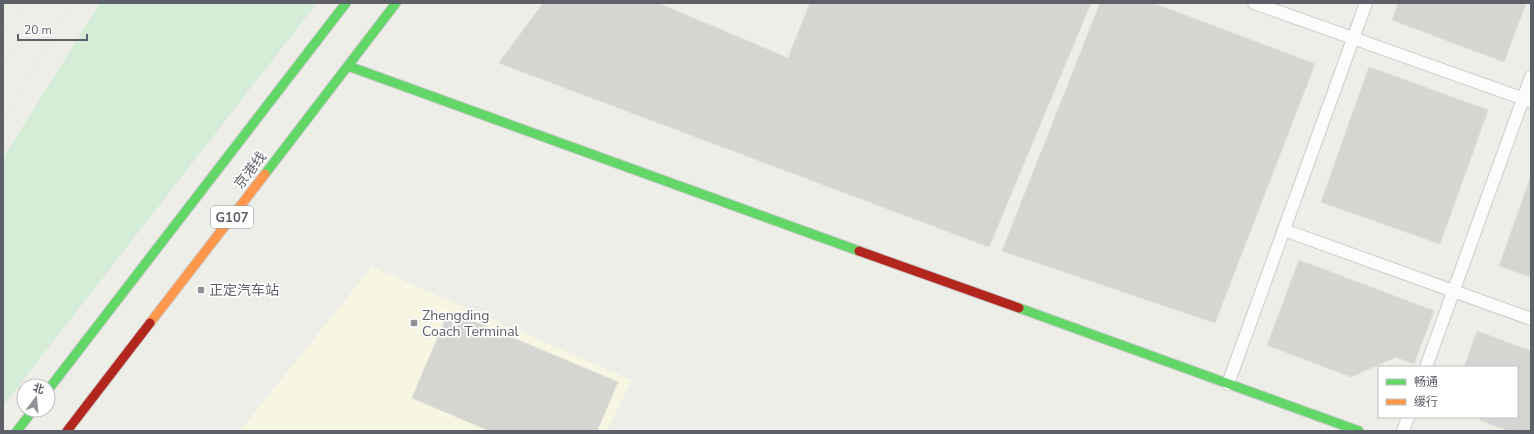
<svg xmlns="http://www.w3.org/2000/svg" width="1534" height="434" font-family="'Nunito Sans','Noto Sans SC',sans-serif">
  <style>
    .commercial { fill: #f7f6e2 }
    .green { fill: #d5ecd7 }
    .building { fill: #d5d5d2; stroke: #deded8 }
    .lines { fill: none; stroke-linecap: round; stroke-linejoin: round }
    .lane-casing { stroke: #cbcccb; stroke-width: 14 }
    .fast-casing { stroke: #cacbcb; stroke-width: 11 }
    .slow-casing { stroke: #cacbcb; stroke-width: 11 }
    .jam-casing { stroke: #cacbcb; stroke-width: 11 }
    .lane { stroke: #fcfcfc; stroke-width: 12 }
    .fast { stroke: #63d668; stroke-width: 9 }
    .slow { stroke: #ff974d; stroke-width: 9 }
    .jam { stroke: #b3261e; stroke-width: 9 }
    .rail { stroke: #e5e5e5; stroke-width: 3; stroke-dasharray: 1 5; stroke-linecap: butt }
    .poi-dot { fill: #909295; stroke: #fff; stroke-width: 1.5 }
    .labels { text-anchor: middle; stroke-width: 3.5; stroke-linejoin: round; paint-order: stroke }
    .shield { fill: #fff; stroke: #8e9095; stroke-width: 1 }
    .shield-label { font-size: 13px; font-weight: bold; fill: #5d6068 }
    .street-label { font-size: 14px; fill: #5d6068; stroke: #fff }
    .poi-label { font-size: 14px; fill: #5d6068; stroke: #fff; text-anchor: start }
  </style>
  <rect width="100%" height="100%" fill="#eeeee9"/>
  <path class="commercial" d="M372,267L631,380L607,431H240Z"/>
  <path class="green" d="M100,3H317L3,406V158Z"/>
  <path class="building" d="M543,3H658L788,58L810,3H1091L989,247L499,63Z
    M1100,3H1153L1315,64L1215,323L1002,251Z
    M1398,3H1526L1504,62L1392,20Z
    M1369,67L1488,110L1440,244L1321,202Z
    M1531,176V277L1499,266Z
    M1299,260L1434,311L1414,364L1396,357L1351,377L1267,345Z
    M449,311L618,382L597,431H490L412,398Z
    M1477,331L1531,351V431H1509L1480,420L1478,417H1517V367H1464Z"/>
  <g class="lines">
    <defs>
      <path id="lane" d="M1254,3L1530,101
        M1284,230L1531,319
        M1426,367L1531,77
        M1228,384L1366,3
        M1403,431L1408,417"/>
      <path id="fast" d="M348,66L859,251
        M265,174L396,3
        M1019,308L1359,431
        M48,390L346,3
        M17,431L33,410"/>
      <path id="slow" d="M150,323L265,174"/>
      <path id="jam" d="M859,251L1019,308
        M67,431L150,323"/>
    </defs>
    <use href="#lane" class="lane-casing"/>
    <use href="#fast" class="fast-casing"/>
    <use href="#slow" class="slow-casing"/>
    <use href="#jam" class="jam-casing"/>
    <use href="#lane" class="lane"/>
    <use href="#fast" class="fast"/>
    <use href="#slow" class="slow"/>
    <use href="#jam" class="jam"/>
    <path class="rail" d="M3,36L24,3
      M3,64L41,3
      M3,121L72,3"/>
  </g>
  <g class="poi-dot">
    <rect x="197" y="286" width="8" height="8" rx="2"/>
    <rect x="410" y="319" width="8" height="8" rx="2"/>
  </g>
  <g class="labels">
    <rect class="shield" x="211" y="206" width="42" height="22" rx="3"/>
    <g class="shield-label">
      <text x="232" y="222">G107</text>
    </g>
    <g class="street-label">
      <text transform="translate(250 170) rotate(-52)" y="5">京港线</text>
    </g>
    <g class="poi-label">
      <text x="209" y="295">正定汽车站</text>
      <text x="422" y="320">Zhengding<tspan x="422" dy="16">Coach Terminal</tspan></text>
    </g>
  </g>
  <rect width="1534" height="434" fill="none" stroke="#5d6068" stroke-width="8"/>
  <rect x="1378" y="366" width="140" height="52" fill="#ffffff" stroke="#bebfc3"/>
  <rect x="1386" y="379" width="20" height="6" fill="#63d668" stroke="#bebfc3"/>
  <text x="1414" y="386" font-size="12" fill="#5d6068">畅通</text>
  <rect x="1386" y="399" width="20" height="6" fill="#ff974d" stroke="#bebfc3"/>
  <text x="1414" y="406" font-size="12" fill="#5d6068">缓行</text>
  <g transform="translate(36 398) rotate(16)"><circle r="19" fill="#ffffff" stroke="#bebfc3"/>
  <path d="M0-3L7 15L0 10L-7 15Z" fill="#909295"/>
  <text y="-6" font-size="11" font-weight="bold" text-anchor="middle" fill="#5d6068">北</text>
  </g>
  <path d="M18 34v6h69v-6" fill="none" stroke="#5d6068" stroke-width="2"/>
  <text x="24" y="34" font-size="12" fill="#5d6068" stroke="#ffffff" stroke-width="3" paint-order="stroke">20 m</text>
</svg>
